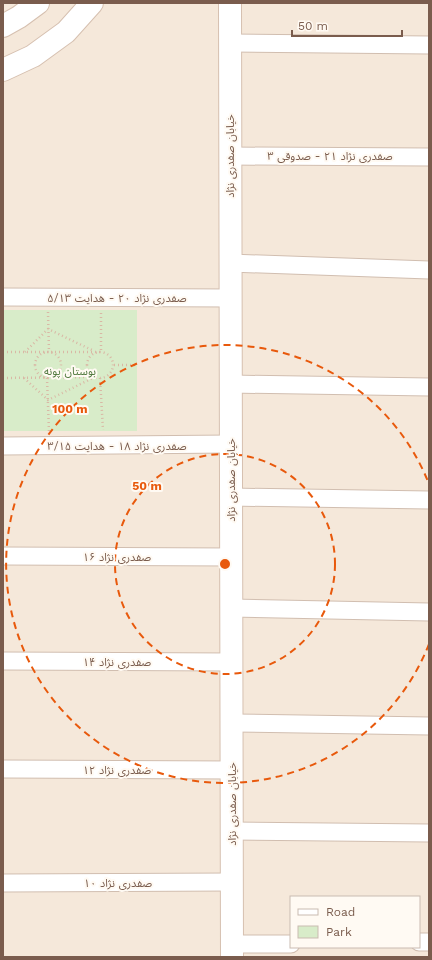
<svg xmlns="http://www.w3.org/2000/svg" width="432" height="960" font-family="'Work Sans','Noto Sans Arabic',sans-serif">
  <style>
    .residential { fill: #f5e8da; fill-rule: evenodd }
    .green { fill: #d8ecc9 }
    .lines { fill: none; stroke-linecap: round; stroke-linejoin: round }
    .street-casing { stroke: #d1beb0; stroke-width: 19 }
    .secondary-casing { stroke: #d6c0b0; stroke-width: 24 }
    .path { stroke: #d9b8a5; stroke-width: 2.5; stroke-dasharray: 1 3; stroke-linecap: butt }
    .street { stroke: #fff; stroke-width: 17 }
    .secondary { stroke: #fff; stroke-width: 22 }
    .ring { fill: none; stroke: #e8590c; stroke-width: 2; stroke-dasharray: 7 5 }
    .labels { text-anchor: middle; stroke-width: 4; stroke-linejoin: round; paint-order: stroke }
    .street-label { font-size: 11px; fill: #7a5c4d; stroke: #fffaf3 }
    .park-label { font-size: 11px; fill: #537a41; stroke: #fffaf3 }
    .centre { fill: #e8590c; stroke: #fffaf3; stroke-width: 2 }
    .ring-label { font-size: 12px; text-anchor: middle; font-weight: bold; fill: #e8590c; stroke: #fffaf3; stroke-width: 4; stroke-linejoin: round; paint-order: stroke }
  </style>
  <rect width="100%" height="100%" fill="#fdf6ec"/>
  <path class="residential" d="M3,3H429V957H3ZM291,897H419V947H291Z"/>
  <path class="green" d="M3,310H137V431H3Z"/>
  <g class="lines">
    <defs>
      <path id="street" d="M230,43L429,45
        M230,156L429,157
        M230,263L429,270
        M3,297L231,298
        M231,384L429,387
        M3,446L231,444
        M231,497L429,500
        M3,556L231,557
        M231,608L429,612
        M3,661L232,662
        M232,723L429,726
        M3,769L232,770
        M232,831L429,833
        M3,883L232,882
        M419,942H429
        M232,944H291"/>
      <path id="secondary" d="M230,3L232,957
        M3,26L19,17L38,3
        M3,70L33,56L66,32L92,3"/>
    </defs>
    <use href="#street" class="street-casing"/>
    <use href="#secondary" class="secondary-casing"/>
    <path class="path" d="M48,312L49,352
      M3,352H101V312
      M25,352L48,329L94,351
      M87 365a13 13 0 1 1 26 0a13 13 0 1 1-26 0Z
      M35 365a13 13 0 1 1 26 0a13 13 0 1 1-26 0Z
      M114,365H137
      M3,378L94,377
      M24,378L48,400L93,378
      M47,378L49,432
      M100,378L103,430"/>
    <use href="#street" class="street"/>
    <use href="#secondary" class="secondary"/>
  </g>
  <g class="ring">
    <circle cx="225" cy="564" r="110"/>
    <path d="M429 644A219 219 0 1 1 429 484"/>
  </g>
  <g class="labels">
    <g class="street-label">
      <text transform="translate(230 156) rotate(-90)" y="4">خیابان صفدری نژاد</text>
      <text x="330" y="160">صفدری نژاد ۲۱ - صدوقی ۳</text>
      <text x="117" y="302">صفدری نژاد ۲۰ - هدایت ۵/۱۳</text>
      <text x="117" y="450">صفدری نژاد ۱۸ - هدایت ۳/۱۵</text>
      <text transform="translate(231 480) rotate(-90)" y="4">خیابان صفدری نژاد</text>
      <text x="117" y="561">صفدری نژاد ۱۶</text>
      <text x="117" y="666">صفدری نژاد ۱۴</text>
      <text x="117" y="774">صفدری نژاد ۱۲</text>
      <text transform="translate(232 804) rotate(-90)" y="4">خیابان صفدری نژاد</text>
      <text x="118" y="887">صفدری نژاد ۱۰</text>
    </g>
    <g class="park-label">
      <text x="70" y="375">بوستان پونه</text>
    </g>
  </g>
  <circle cx="225" cy="564" r="6" class="centre"/>
  <g class="ring-label">
    <text x="70" y="413">100 m</text>
    <text x="147" y="490">50 m</text>
  </g>
  <rect width="432" height="960" fill="none" stroke="#7a5c4d" stroke-width="8"/>
  <rect x="290" y="896" width="130" height="52" fill="#fffaf3" stroke="#cabbb1"/>
  <rect x="298" y="909" width="20" height="6" fill="#ffffff" stroke="#cabbb1"/>
  <text x="326" y="916" font-size="12" fill="#7a5c4d">Road</text>
  <rect x="298" y="926" width="20" height="12" fill="#d8ecc9" stroke="#cabbb1"/>
  <text x="326" y="936" font-size="12" fill="#7a5c4d">Park</text>
  <path d="M292 30v6h110v-6" fill="none" stroke="#7a5c4d" stroke-width="2"/>
  <text x="298" y="30" font-size="12" fill="#7a5c4d" stroke="#fffaf3" stroke-width="3" paint-order="stroke">50 m</text>
</svg>
